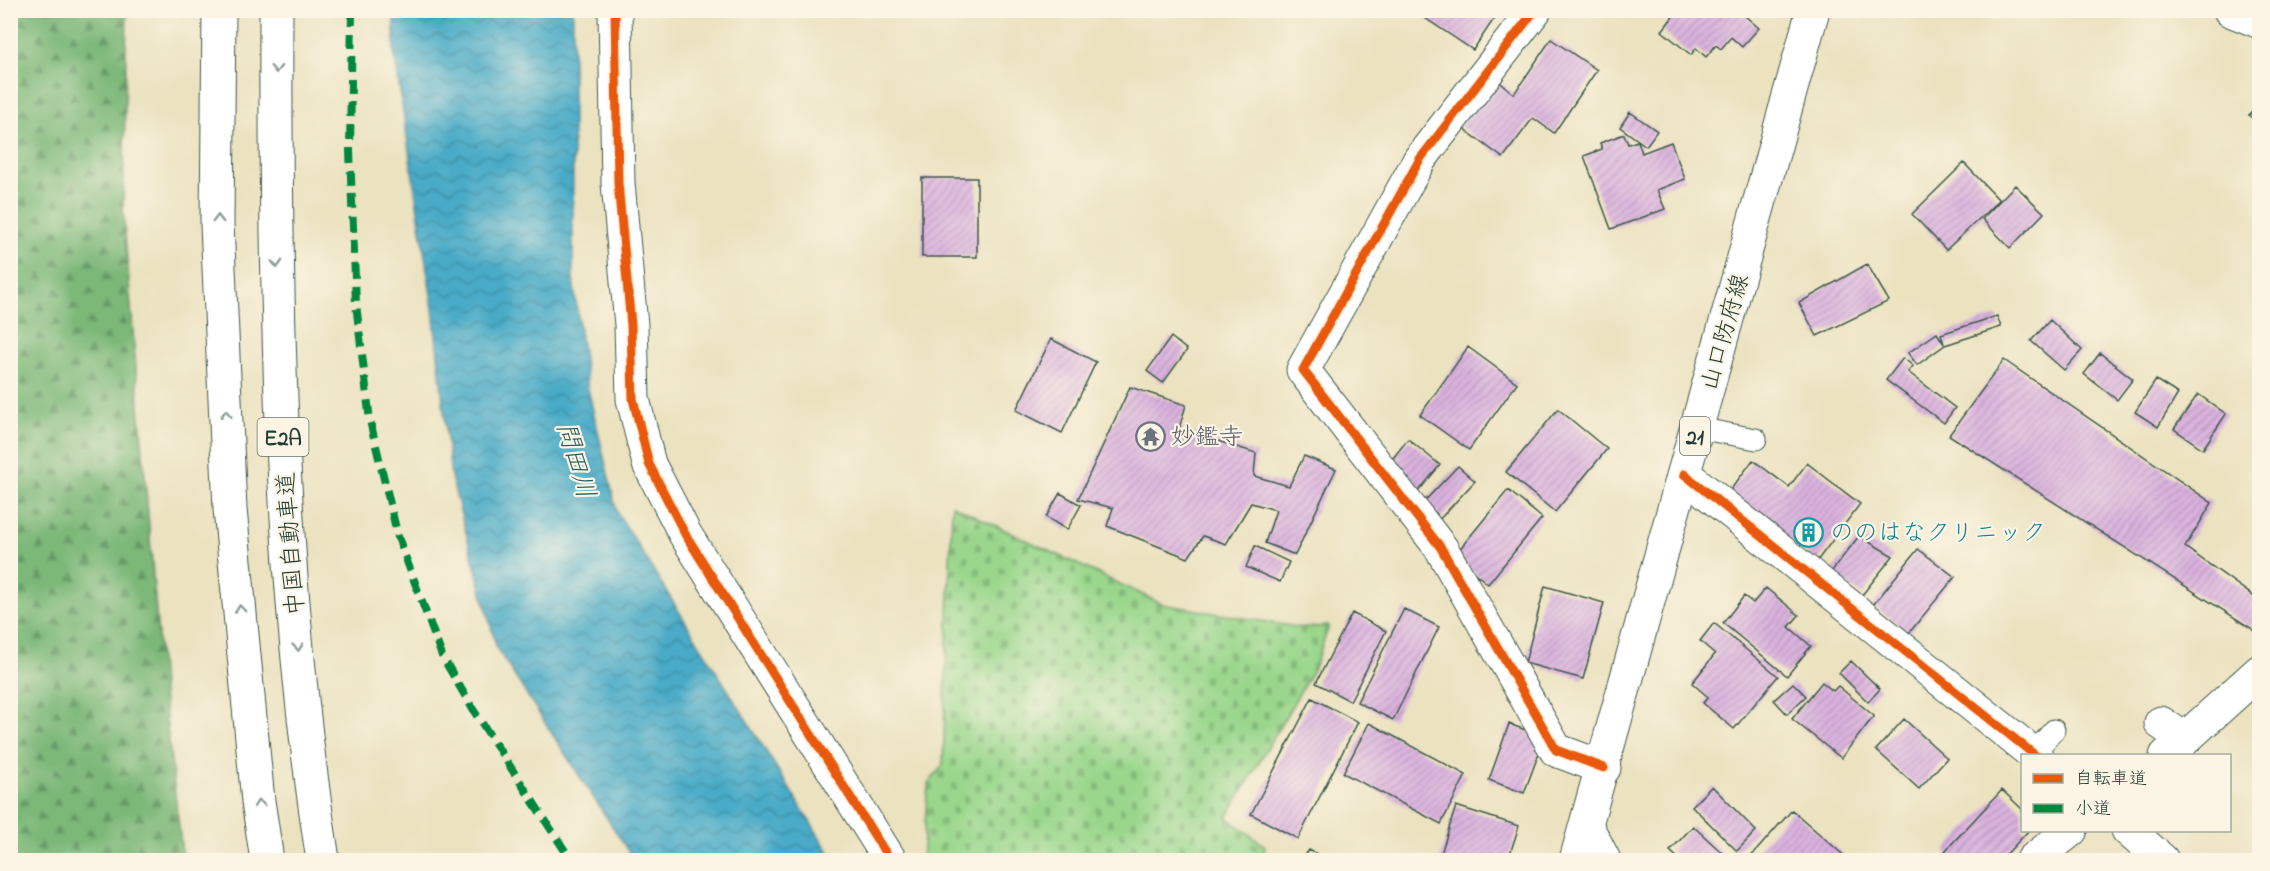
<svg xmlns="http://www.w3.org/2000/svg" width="2270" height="871" font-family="'Indie Flower','Klee One',sans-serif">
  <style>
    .forest { fill: url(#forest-firs); stroke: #4d7a56; stroke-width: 1.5 }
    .cemetery { fill: url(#cemetery-stones); stroke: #5c8a60; stroke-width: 1.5 }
    .water { fill: url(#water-waves); stroke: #34747e; stroke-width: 1.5 }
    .building { fill: url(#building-hatch) }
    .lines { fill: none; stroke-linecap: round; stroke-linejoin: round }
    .lane-casing { stroke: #3e5649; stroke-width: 23 }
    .street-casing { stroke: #3e5649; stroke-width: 35 }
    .primary-casing { stroke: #3e5649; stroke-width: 35 }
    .highway-casing { stroke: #3e5649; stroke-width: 35 }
    .lane { stroke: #fff; stroke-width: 21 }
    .street { stroke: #fff; stroke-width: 33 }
    .primary { stroke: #fff; stroke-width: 33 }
    .highway { stroke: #fff; stroke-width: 33 }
    .quiet { stroke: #00873e; stroke-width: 8; stroke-dasharray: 15 8; stroke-linecap: butt }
    .cycleway-casing { stroke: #fcf5e5; stroke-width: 13 }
    .cycleway { stroke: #e8590c; stroke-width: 9 }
    .oneway { stroke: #8f9e9a }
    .labels { text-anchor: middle; stroke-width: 4.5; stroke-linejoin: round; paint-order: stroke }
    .shield { fill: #fcf5e5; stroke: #617469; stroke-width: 1.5 }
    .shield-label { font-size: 22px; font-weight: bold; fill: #1f3d34 }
    .street-label { font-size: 24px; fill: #1f3d34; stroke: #fcf5e5 }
    .worship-label { font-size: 24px; fill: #5b616d; stroke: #fcf5e5; text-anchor: start }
    .culture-label { font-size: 24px; fill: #0d838f; stroke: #fcf5e5; text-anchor: start }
    .water-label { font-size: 26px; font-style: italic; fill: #2b5e60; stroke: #fcf5e5 }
  </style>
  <defs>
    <pattern id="forest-firs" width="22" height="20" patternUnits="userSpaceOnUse" patternTransform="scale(1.5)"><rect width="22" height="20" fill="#7bb878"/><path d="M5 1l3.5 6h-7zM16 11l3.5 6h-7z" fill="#649763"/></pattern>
    <pattern id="cemetery-stones" width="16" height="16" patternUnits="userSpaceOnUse" patternTransform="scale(1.5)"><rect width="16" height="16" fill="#9ad78c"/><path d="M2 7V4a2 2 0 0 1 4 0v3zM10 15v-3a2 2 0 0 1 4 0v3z" fill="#84b979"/></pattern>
    <pattern id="water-waves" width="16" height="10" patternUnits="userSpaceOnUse" patternTransform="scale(1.5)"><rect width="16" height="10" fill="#48abc7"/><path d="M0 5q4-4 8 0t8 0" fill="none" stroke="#3b8ca2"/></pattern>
    <pattern id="building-hatch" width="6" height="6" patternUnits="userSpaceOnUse" patternTransform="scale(1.5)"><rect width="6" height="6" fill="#dbb3df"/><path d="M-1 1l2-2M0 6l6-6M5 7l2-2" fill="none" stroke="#b193b6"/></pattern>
  </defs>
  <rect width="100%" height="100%" fill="#fcf5e5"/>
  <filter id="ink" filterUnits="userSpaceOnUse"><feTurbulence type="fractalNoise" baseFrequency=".0167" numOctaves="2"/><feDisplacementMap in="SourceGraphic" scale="12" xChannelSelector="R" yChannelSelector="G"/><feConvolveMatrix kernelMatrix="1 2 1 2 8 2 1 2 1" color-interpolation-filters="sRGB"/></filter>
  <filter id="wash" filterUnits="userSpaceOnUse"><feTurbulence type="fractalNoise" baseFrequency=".008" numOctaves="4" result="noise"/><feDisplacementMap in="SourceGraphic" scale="24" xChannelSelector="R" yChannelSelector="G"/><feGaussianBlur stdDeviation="1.35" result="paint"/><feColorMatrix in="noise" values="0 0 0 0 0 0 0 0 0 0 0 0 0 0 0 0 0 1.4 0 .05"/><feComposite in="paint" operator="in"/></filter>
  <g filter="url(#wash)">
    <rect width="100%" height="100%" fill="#ebe2c0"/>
    <path class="forest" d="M10,11H127L123,209L162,685L183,860H11Z"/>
    <path class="cemetery" d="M952,505L1162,604L1302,628L1329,626L1314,668L1227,817L1265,846L1263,860H922L928,784L943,765Z"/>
    <path class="water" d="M394,11H573V279L588,389L617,512L834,860H634L497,649L451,477L433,309L394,52Z"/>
    <g id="blocks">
      <path class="building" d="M1426,10H1500L1473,50L1422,16Z
        M1678,10H1738L1759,28L1742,47L1731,37L1721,49L1716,45L1706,57L1696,48L1691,55L1662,31Z
        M1746,10H1765V15L1746,14Z
        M1551,39L1597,70L1554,133L1533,118L1503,158L1460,126L1496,79L1514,94Z
        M2260,104V125L2249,115Z
        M1630,112L1657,131L1646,146L1620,127Z
        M1624,134L1628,144L1638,141L1642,153L1671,142L1685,179L1657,190L1665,209L1611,229L1584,156L1602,149L1600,143Z
        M1964,163L1999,200L1946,250L1912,214Z
        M922,178H977V257H922Z
        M2015,185L2044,213L2010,248L1982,219Z
        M1867,264L1889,301L1817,336L1799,303Z
        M1997,316L2001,327L1945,345L1917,365L1908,353L1937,333L1944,344L1941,334Z
        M2050,320L2082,350L2064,370L2031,341Z
        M1171,337L1187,350L1163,383L1147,371Z
        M1051,339L1096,362L1062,433L1016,410Z
        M1468,347L1517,383L1469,450L1420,415Z
        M2100,353L2133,379L2117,400L2084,374Z
        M1903,358L1913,366L1908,372L1955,408L1944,423L1886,380Z
        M2004,360L2212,503L2185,547L2260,601V634L1949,435Z
        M2156,380L2178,394L2158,427L2135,412Z
        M1130,387L1186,405L1179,429L1256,453L1254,476L1289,486L1304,456L1336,469L1295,555L1265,543L1276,510L1251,503L1226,544L1203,536L1188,558L1107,526L1113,508L1078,499Z
        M2198,394L2226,414L2203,449L2174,429Z
        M1558,409L1607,449L1555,512L1506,472Z
        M1408,439L1440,465L1417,493L1386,467Z
        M1753,460L1789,487L1807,463L1860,504L1817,561L1728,493Z
        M1458,466L1475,481L1437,522L1420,506Z
        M1508,490L1542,518L1488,584L1454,556Z
        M1060,493L1081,505L1067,530L1046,517Z
        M1859,536L1893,556L1862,595L1831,572Z
        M1255,546L1289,562L1280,582L1246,567Z
        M1918,549L1955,577L1909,633L1873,605Z
        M1545,586L1604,603L1583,679L1525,663Z
        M1766,588L1799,615L1789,627L1811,646L1787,676L1723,623L1744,596L1753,603Z
        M1404,609L1439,627L1393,720L1357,702Z
        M1352,613L1386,631L1350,701L1316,683Z
        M1714,623L1778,676L1734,729L1703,703L1708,697L1692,683L1715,654L1700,641Z
        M1851,661L1880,689L1868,702L1839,673Z
        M1822,682L1833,691L1838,686L1874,716L1841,758L1792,719Z
        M1793,683L1806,696L1787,714L1774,700Z
        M1312,698L1358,722L1298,839L1251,814Z
        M1904,719L1947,758L1919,789L1876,750Z
        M1369,723L1466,775L1441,824L1343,773Z
        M1509,724L1545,737L1524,793L1489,780Z
        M1712,786L1756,831L1737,851L1692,806Z
        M2002,790L2022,809V830H2029L2001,860H1956L1945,851Z
        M1456,806L1519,826L1508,860H1439Z
        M1792,810L1849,860H1748Z
        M1693,826L1730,860H1680L1670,851Z
        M1309,850L1328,860H1302Z"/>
    </g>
  </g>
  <g filter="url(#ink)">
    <use href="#blocks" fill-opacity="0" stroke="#3e5649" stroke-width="1.5"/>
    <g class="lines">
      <defs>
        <path id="lane" d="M1697,428L1756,439
          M2034,753L2054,730"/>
        <path id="street" d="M615,10L618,183L631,325L633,399L649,464L685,534L890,860
          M1535,10L1420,159L1303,370L1441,548L1556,750L1604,768
          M2230,10L2260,22
          M1684,474L2036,756
          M2161,723L2184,739
          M2166,756L2260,671
          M1587,827L1604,860
          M2128,830L2162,860
          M2033,860L2071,830"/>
        <path id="primary" d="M1576,860L1813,10"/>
        <path id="highway" d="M219,10L217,224L230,509L258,801L267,860
          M276,10C275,294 279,580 323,860"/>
      </defs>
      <use href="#lane" class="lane-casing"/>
      <use href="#street" class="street-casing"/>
      <use href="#primary" class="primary-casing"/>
      <use href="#highway" class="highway-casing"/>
      <use href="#lane" class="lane"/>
      <use href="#street" class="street"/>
      <use href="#primary" class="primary"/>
      <use href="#highway" class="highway"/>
      <path class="quiet" d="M352,10L350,151L356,304L370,421L398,537L442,656L474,711L571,860"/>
      <defs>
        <path id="cycleway" d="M615,10L618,183L631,325L633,399L649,464L685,534L890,860
          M1535,10L1420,159L1303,370L1441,548L1556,750L1604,768
          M1684,474L2036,756"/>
      </defs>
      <use href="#cycleway" class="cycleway-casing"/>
      <use href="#cycleway" class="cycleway"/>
    </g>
    <defs><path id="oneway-chevron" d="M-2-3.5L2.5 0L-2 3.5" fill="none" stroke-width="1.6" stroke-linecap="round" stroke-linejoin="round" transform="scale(1.5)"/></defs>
    <g class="oneway">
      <use href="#oneway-chevron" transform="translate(276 69) rotate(90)"/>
      <use href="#oneway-chevron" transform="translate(218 219) rotate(-90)"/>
      <use href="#oneway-chevron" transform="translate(277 264) rotate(88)"/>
      <use href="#oneway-chevron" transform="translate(226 414) rotate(-93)"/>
      <use href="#oneway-chevron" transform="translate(240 609) rotate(-96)"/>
      <use href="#oneway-chevron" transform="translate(298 647) rotate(85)"/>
      <use href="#oneway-chevron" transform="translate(259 803) rotate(-97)"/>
    </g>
  </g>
  <defs>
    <symbol id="temple-ring" viewBox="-11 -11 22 22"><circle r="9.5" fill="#fcf5e5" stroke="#6b7280" stroke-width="1.5"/><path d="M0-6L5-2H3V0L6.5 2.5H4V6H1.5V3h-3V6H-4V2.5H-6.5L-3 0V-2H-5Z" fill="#6b7280"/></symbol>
    <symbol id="building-ring" viewBox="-11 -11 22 22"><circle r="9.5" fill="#fcf5e5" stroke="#0f9aa8" stroke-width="1.5"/><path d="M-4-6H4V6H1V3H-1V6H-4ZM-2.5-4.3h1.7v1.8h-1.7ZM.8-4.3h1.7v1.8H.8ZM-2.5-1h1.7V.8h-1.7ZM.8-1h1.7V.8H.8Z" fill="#0f9aa8"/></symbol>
  </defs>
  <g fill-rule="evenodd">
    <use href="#temple-ring" x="1134" y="420" width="33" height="33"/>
    <use href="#building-ring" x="1792" y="516" width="33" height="33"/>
  </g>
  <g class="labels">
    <g class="shield">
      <rect x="1680" y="417" width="30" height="38" rx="4.5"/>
      <rect x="257.5" y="418" width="51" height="38" rx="4.5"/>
    </g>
    <g class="shield-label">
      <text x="1695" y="444">21</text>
      <text x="283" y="445">E2A</text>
    </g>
    <g class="street-label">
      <text transform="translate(1724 332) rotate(-74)" y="8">山口防府線</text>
      <text transform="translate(290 544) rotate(-94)" y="8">中国自動車道</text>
    </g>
    <g class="worship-label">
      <text x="1171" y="444">妙鑑寺</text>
    </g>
    <g class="culture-label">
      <text x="1830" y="540">ののはなクリニック</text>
    </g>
    <g class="water-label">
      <text transform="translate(577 460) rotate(74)" y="9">問田川</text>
    </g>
  </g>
  <rect width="2270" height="871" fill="none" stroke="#fcf5e5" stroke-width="36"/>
  <rect x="2021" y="754" width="210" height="78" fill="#fcf5e5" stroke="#a4ab9e" stroke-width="1.5"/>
  <rect x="2033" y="774" width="30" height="9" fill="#e8590c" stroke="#a4ab9e" stroke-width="1.5"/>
  <text x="2075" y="784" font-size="18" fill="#1f3d34">自転車道</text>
  <rect x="2033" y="804" width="30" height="9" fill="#00873e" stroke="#a4ab9e" stroke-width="1.5"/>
  <text x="2075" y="814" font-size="18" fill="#1f3d34">小道</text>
</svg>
